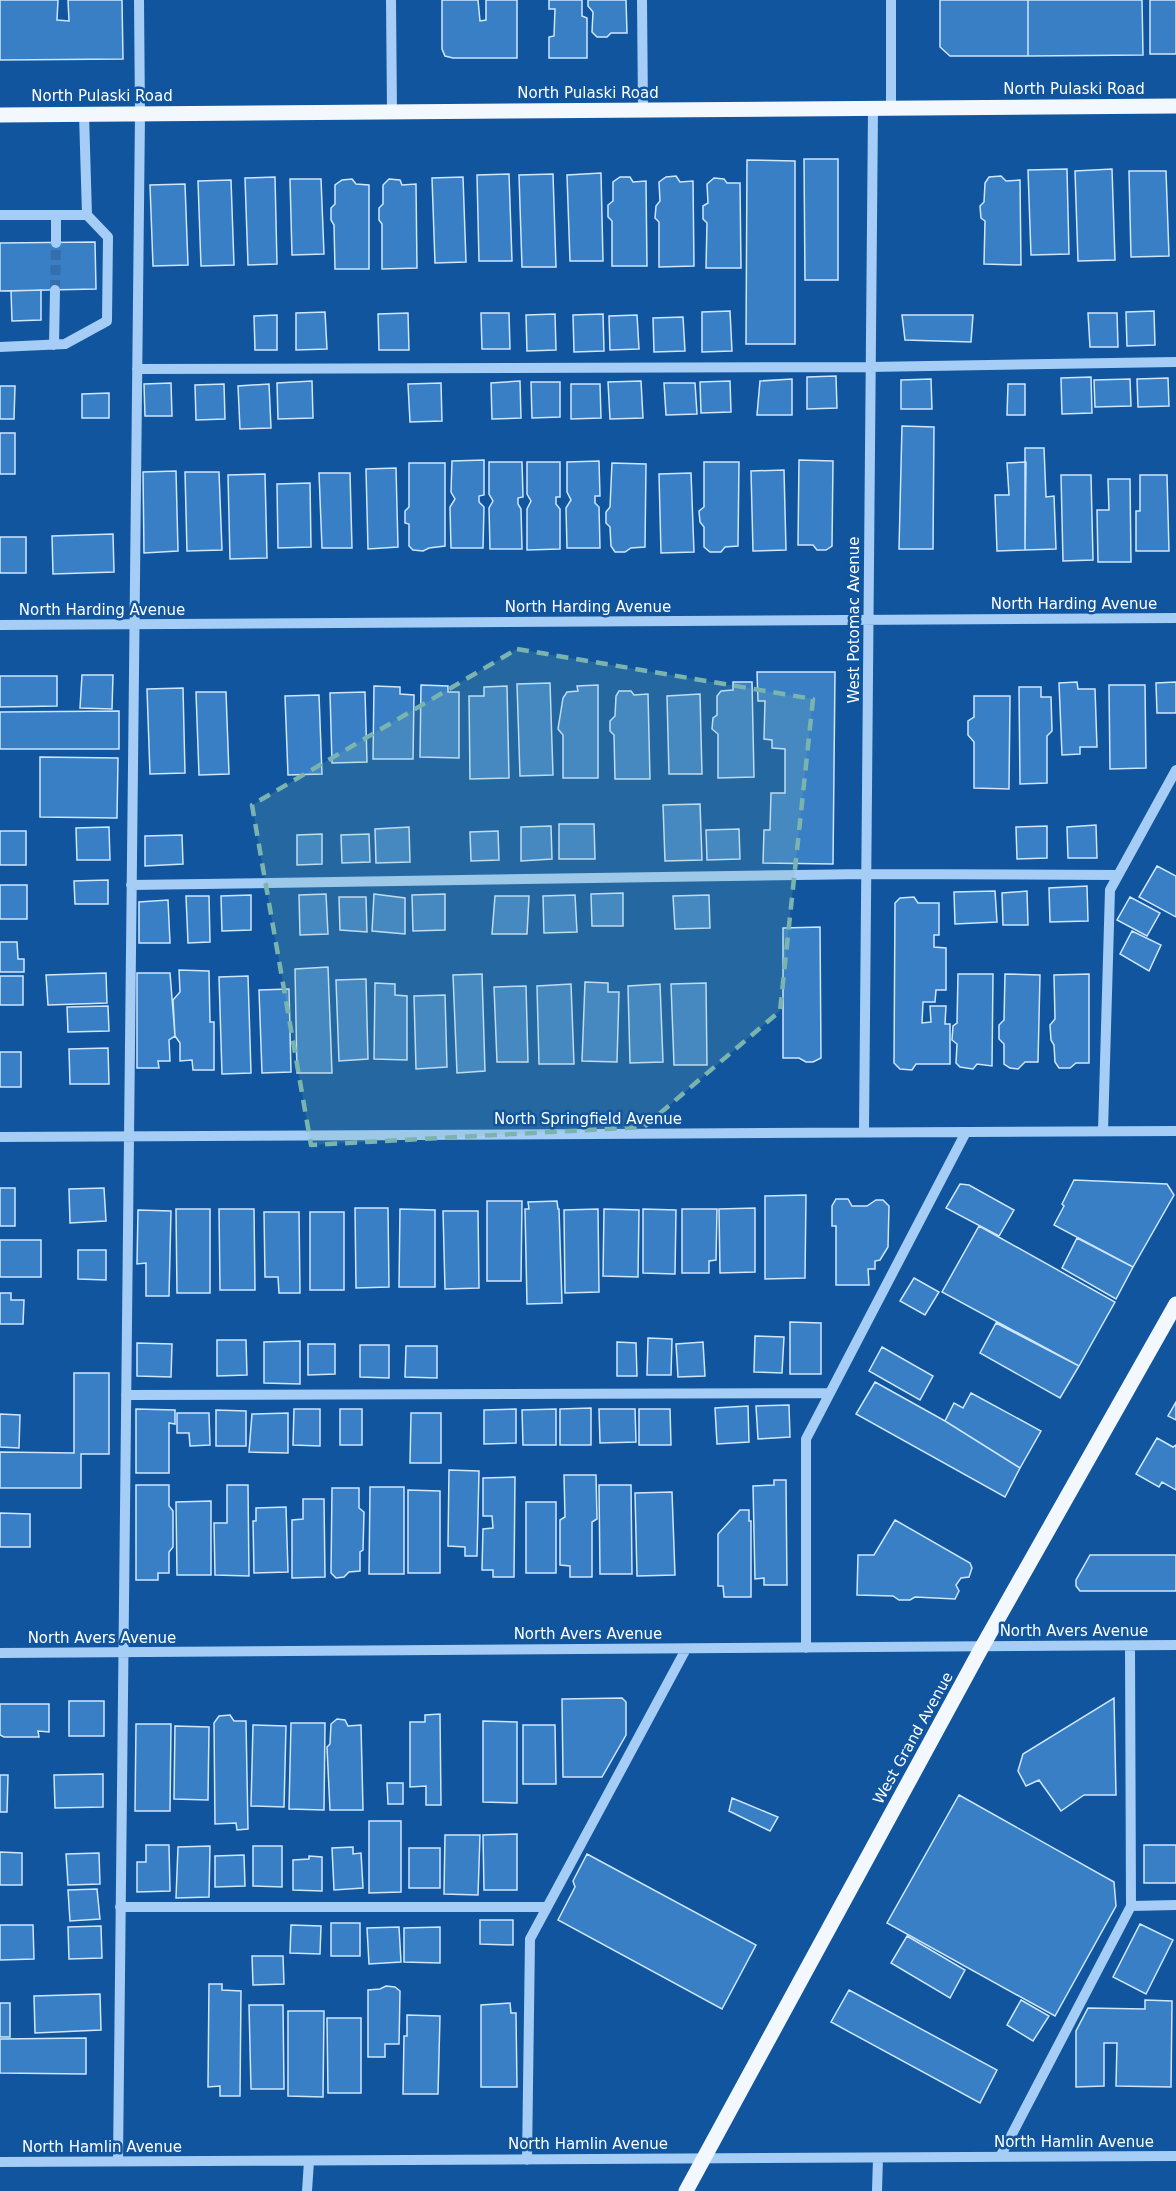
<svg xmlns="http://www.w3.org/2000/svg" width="1176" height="2191" font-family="'DejaVu Sans',sans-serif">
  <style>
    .building { fill: #387fc5; stroke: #cee6fe; stroke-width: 1.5 }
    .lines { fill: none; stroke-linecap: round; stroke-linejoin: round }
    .minor-tunnel { stroke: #346ead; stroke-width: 10; stroke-dasharray: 10 5; stroke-linecap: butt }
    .minor { stroke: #a5cdf5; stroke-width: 10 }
    .major { stroke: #f3f8ff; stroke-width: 15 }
    .marked { fill: #7bb4af; fill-opacity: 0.2; stroke: #7bb4af; stroke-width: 4.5; stroke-dasharray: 12 8; stroke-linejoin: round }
    .labels { text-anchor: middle; stroke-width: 5; stroke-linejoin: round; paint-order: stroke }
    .street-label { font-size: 15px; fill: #fff; stroke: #10559e }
  </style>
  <rect width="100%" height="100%" fill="#10559e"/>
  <path class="building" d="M0,0H58L57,20L69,21L68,0H122L123,59L0,60Z
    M442,0H478L480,21L486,20V0H517V58H453L445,56L442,49Z
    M549,0H582V16L587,18V58H549V37L554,36L555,9H549Z
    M588,0H626L627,33H611L607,37H597L592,32L593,12L588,6Z
    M940,0H1028V56H950L940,47Z
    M1028,0H1142L1143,55L1028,56Z
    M1150,0H1176V54H1150Z
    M804,159H838V280H805Z
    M747,160L795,161V344H746Z
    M1067,169L1069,254L1031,255L1028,170Z
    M1112,169L1115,260L1078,261L1075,171Z
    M1129,171H1166L1169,256L1131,257Z
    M601,173L603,261H570L567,175Z
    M509,174L512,261H479L477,175Z
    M553,174L556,267H522L519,175Z
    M676,176L680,182L693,181L694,266L659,267V222L655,218L656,206L660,201L659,182L666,177Z
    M1001,176L1006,181L1020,180L1021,265L984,264L985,221L981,218L980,206L984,202L985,183L989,177Z
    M275,177L277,264L248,265L245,178Z
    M463,177L466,262L435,263L432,178Z
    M620,177H630L633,182L646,181L647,266H612V221L608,217V205L613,201V182Z
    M714,178L724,179L727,183H740L741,268H706L707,223L703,219V206L708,203L707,184Z
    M290,179H321L324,254L292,255Z
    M352,179L356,184L369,185V269H335L334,225L331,220V208L335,204V185L342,180Z
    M389,179L400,180L402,185L416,184L417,268L382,269V224L379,220V208L383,204V185Z
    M231,180L234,265L201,266L198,181Z
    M185,184L188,265L153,266L150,185Z
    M95,242L96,289L0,291V243Z
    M41,290V320L12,321L11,291Z
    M730,311L732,351L702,352V312Z
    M1154,311L1155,345L1127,346L1126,312Z
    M325,312L327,349L296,350V313Z
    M408,313L409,350H379L378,314Z
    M481,313H509L510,349H482Z
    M1088,313H1117L1118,347H1090Z
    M555,314L556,350L527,351L526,315Z
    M603,314L604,351L574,352L573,315Z
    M277,315V350H255L254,316Z
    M637,315L639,349L610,350L609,316Z
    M902,315H973L971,342L905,340Z
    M683,317L685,351L654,352L653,318Z
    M836,376L837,408L807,409V377Z
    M1091,377L1092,413L1062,414L1061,378Z
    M1168,378L1169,406L1138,407L1137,379Z
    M792,379V415H757L760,381Z
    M931,379L932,409H901V380Z
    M1130,379L1131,406L1095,407L1094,380Z
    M312,381L313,418L278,419L277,383Z
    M520,381L521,418L492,419L491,383Z
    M641,381L643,418L610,419L608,382Z
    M730,381L731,412L701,413L700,382Z
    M531,382H560V417L532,418Z
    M171,383L172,416H145L144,384Z
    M441,383L442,421L410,422L408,384Z
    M664,383H695L697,414L666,415Z
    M224,384L225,419L196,420L195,385Z
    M269,384L271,428L240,429L238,386Z
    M571,384H600L601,418L571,419Z
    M1008,384H1025V415H1007Z
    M0,386H15L14,419H0Z
    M109,393V418H82V394Z
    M902,426L934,427L933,549H899Z
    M0,433H15V474H0Z
    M1025,448H1044L1046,497L1054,496L1056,549L1025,550Z
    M484,460V495L479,496V502L484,507L483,548H451L450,507L455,499L451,492L452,461Z
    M799,460L833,461L832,546L826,550H817L813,545H798Z
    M599,461L600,496H595V503L599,507L600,548H567L566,508L571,500L567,492V462Z
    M489,462H522L523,497L518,498V504L521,509L522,549H490L489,508L493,501L489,494Z
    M527,462H560V497H556V504L560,509V549L527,550V509L531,501L527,494Z
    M704,462H739L738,546L725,547L721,552H710L704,547V527L700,522L699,511L704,507Z
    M1026,462L1025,550L997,551L995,495H1009L1007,463Z
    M409,463H445V546L429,548L423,551L413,550L409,546V524L405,523V511L409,507Z
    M612,463L646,464L645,547L631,548L625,552H615L611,546L610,527L606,523V512L610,507Z
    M396,468L398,547L368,549L366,469Z
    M784,470L786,550L753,551L751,471Z
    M176,471L178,551L144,553L143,472Z
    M185,472H219L222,550L187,551Z
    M319,473H350L352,548H322Z
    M691,473L694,552L661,553L659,474Z
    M265,474L267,558L230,559L228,475Z
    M1061,475H1091L1093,560L1063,561Z
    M1140,475H1167L1169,551H1136V511H1140Z
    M1108,479H1130L1131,562H1098L1097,510H1109Z
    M310,483L311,547L278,548L277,484Z
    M113,534L114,572L53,574L52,536Z
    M0,537H26V573H0Z
    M757,672H835L833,864L763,863L764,830H770L771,793H785V749L772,748V740L764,739L765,701H758Z
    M82,675H113L112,709L80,708Z
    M0,676H57V706L0,707Z
    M733,682H752L754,777L718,778V734L712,729L713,718L717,715V696L721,691L733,690Z
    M1077,682L1078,689H1095L1097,747H1080V754L1062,755L1059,683Z
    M1176,682V713H1157L1156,683Z
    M550,683L553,775L520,776L517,684Z
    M421,685L448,686V692H459V758L420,757Z
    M598,685V778H563V735L558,729L563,698L567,692L578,691L577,686Z
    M1109,685H1145L1146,768L1110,769Z
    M374,686L400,687V694L414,695L413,759H373Z
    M507,686L509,778L470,779L469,696H484V687Z
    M1019,687H1041V697H1051L1052,731L1047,736V783L1020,784Z
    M183,688L185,773L150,774L147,689Z
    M619,691H631L634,695L648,694L650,779H615L614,735L610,731V721L615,716L616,696Z
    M196,692H226L229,774L199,775Z
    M365,692L367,762L332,763L330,693Z
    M700,694L702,774H669L667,696Z
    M319,695L322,774L288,775L285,696Z
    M974,696H1010L1009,789L974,788V742L968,735V721L974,717Z
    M119,711V749H0V712Z
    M40,757L118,758L117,818L40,817Z
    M700,804L702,860L665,861L663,805Z
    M559,824H594L595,859H559Z
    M1096,825L1097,858H1068L1067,827Z
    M551,826L552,859L521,861V827Z
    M1047,826V858L1017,859L1016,827Z
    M109,827L110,860H77L76,828Z
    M409,827L410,862L376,863L375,829Z
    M739,829L740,859L707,860L706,830Z
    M0,831H26V865H0Z
    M498,831L499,860L471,861L470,832Z
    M322,834V864L297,865V835Z
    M369,834L370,862L342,863L341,835Z
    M182,835L183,864L145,866V836Z
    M1157,866L1176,876V917L1139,897Z
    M108,880V904H75L74,881Z
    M0,885H27V919H0Z
    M1087,886L1088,921L1050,922L1049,888Z
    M995,891L997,922L955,924L954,892Z
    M1027,891L1028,925H1003L1002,893Z
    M623,893V926H592L591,894Z
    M326,894L328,934L300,935L299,895Z
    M374,894L405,898V934L372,931Z
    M445,894V930L413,931L412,895Z
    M251,895V930L222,931L221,896Z
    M575,895L577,932L544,933L543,896Z
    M709,895L710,928L675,929L673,896Z
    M186,896H209L210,942L188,943Z
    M495,896H529L527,934H492Z
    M339,897H366L367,932L340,930Z
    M914,897L918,903H939V935H934V947L946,948V990H936L935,1002H923L922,1023L931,1022L930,1006H946L945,1024H950V1064H916L912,1070L900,1069L894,1063L895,903L900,898Z
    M1130,897L1160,913L1147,936L1117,920Z
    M168,900L170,943H139V902Z
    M820,927L821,1058L813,1062H806L799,1058H783V928Z
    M1132,931L1161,945L1149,971L1120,954Z
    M0,942H17L18,959H24V972H0Z
    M328,967L332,1073H297L295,969Z
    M179,970L209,971L210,1022H214V1070H193L192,1060L180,1061V1043L175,1036L173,1000L180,992Z
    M106,973L107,1003L48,1005L46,975Z
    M137,973H170L175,1036L169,1040L170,1061H158L159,1068H137Z
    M482,974L485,1071L457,1073L453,975Z
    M958,974H993L992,1066L977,1064L973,1069L960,1067L956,1063L957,1044L952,1040L953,1026L957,1023Z
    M1005,974L1040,975L1038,1062H1025L1018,1069L1010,1068L1004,1064V1044L999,1039V1025L1004,1020Z
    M1089,974V1063H1076L1070,1068H1059L1055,1062L1054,1045L1051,1040L1050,1025L1055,1019L1054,975Z
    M0,976H23V1005H0Z
    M248,976L251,1073L222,1074L219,977Z
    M366,979L368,1059L339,1061L336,980Z
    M585,982L608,983V992H619L617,1062L582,1061Z
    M375,983L395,984V995L407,996V1060L374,1059Z
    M706,983L707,1065H674L671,984Z
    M571,984L574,1064H539L537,986Z
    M660,984L663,1062L630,1063L628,986Z
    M526,986L528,1062H497L494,987Z
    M289,989L291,1072L262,1073L259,990Z
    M445,995L447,1067L416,1069L414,996Z
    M108,1006L109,1031L68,1032L67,1007Z
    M108,1048L109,1084H70L69,1049Z
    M0,1052H21V1087H0Z
    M1074,1180L1167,1184L1174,1195L1133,1267L1054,1225L1064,1206L1062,1204Z
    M960,1184L969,1185L1014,1210L999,1236L946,1208Z
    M0,1188H15V1226H0Z
    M104,1188L106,1221L70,1223L69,1189Z
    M806,1195L805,1278L765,1279V1196Z
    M836,1199H848L852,1206H867L876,1200H883L889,1206L888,1247L880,1260L875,1261V1269H868L869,1285H836V1226H832V1206Z
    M487,1201H522L521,1281H487Z
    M557,1201L558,1209H559L562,1303L527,1304L525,1209H529L528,1202Z
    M355,1208H388L389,1287L356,1288Z
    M755,1208V1272L720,1273L719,1209Z
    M176,1209H210V1293H177Z
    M219,1209H254L255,1290H220Z
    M400,1209L435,1210V1287H399Z
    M598,1209L599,1292L565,1293L564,1210Z
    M604,1209L639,1210L638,1277L603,1276Z
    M643,1209L676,1210L675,1274L643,1273Z
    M682,1209H717L716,1260L709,1261V1273H682Z
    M138,1210L171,1211L169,1296H146V1263L137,1264Z
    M443,1211H478L479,1288L445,1289Z
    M264,1212H299L300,1293H279L278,1277H265Z
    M310,1212H344V1290H310Z
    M979,1226L1115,1302L1079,1366L942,1292Z
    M1077,1238L1133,1267L1116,1299L1062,1268Z
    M0,1240H41V1277H0Z
    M78,1250H106V1280L78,1279Z
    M914,1278L939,1292L925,1315L900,1301Z
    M0,1293H11V1300H24L23,1324H0Z
    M790,1322L821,1323V1374H790Z
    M996,1323L1079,1366L1060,1398L980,1353Z
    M755,1336L784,1337L782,1373L754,1372Z
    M648,1338L672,1339L671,1375H647Z
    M217,1340H246L247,1375L217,1376Z
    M300,1341V1384L264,1383V1342Z
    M617,1342L636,1343L637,1376H617Z
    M703,1342L705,1376L678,1377L676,1344Z
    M137,1343L172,1344L171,1377L137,1376Z
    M308,1344H335V1374L308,1375Z
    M360,1345H389V1378L360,1377Z
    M406,1346H437V1378L405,1377Z
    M882,1347L933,1376L920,1400L869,1371Z
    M74,1373H109V1454H81V1488H0V1452L74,1453Z
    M875,1382L945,1421L1020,1468L1005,1497L856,1414Z
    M971,1393L1041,1431L1020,1468L945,1421L954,1403L963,1408Z
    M1176,1402V1420L1168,1416Z
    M789,1405L790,1437L758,1439L756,1406Z
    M748,1406L749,1442L717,1444L715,1408Z
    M591,1408V1445H560V1409Z
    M136,1409L175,1410V1424L169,1423V1473H136Z
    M294,1409H320V1446L293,1445Z
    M340,1409H362V1445H340Z
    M516,1409V1443L484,1444V1410Z
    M556,1409V1445H523L522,1410Z
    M599,1409H635L636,1442L600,1443Z
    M639,1409H670L671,1445H639Z
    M216,1410L246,1411V1446H216Z
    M177,1413H209L210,1445L190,1446L189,1433H177Z
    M288,1413V1453L249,1452L252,1414Z
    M411,1413H441V1463H410Z
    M0,1414L20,1415L19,1448L0,1447Z
    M1157,1438L1173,1447L1176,1445V1490L1162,1482L1159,1487L1136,1474Z
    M449,1470L479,1471L477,1556H465V1547L448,1546Z
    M564,1475H596L597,1519L592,1522V1577H570V1566L560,1565V1520L565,1517Z
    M515,1477L514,1577H493V1570H482L483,1529L493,1528L492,1516H483V1478Z
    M774,1480H786L787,1585H764V1578L755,1579L753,1486L774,1485Z
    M136,1485H169V1506L173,1511V1547L169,1552V1573H158V1580H136Z
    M227,1485H248L249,1576L215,1575L214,1523H227Z
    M599,1485H631L632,1574H600Z
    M370,1487H404V1574H369Z
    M332,1488H359V1508L364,1512L363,1550L360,1552V1571L349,1572L344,1577L336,1578L331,1573Z
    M408,1490L440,1491V1573H408Z
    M672,1492L675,1575L637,1576L635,1493Z
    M303,1499H324L325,1577L292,1578V1520L303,1519Z
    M211,1501V1575H177L176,1502Z
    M526,1502H556V1573H526Z
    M286,1507L288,1572L254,1573L253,1521H256V1508Z
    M740,1510H749V1521H751V1597H724L723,1586H718V1534Z
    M0,1513L30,1514V1547H0Z
    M895,1520L970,1563L972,1568L969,1577L961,1578L956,1585L959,1591L955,1599L915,1597L910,1600H899L893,1596L857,1595L858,1555H874Z
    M1090,1555H1176V1591H1080L1076,1586V1580Z
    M622,1698L626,1702V1735L602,1777H563L562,1699Z
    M1114,1698L1116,1795H1084L1061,1811L1039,1780L1026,1786L1018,1771L1023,1754Z
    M69,1701H104V1736H69Z
    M0,1704H49V1732L38,1731L39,1737H4L0,1735Z
    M440,1714L441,1805H426V1786L410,1787V1722H425V1715Z
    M230,1715L234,1721H246L248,1829L237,1830L236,1823L215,1824L214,1723L219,1716Z
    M337,1719L345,1720L348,1726L361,1725L363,1810H330L327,1747L330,1744L331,1724Z
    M483,1721L517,1722V1803L483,1802Z
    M291,1723H325L324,1810L289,1809Z
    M136,1724H171L170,1811H135Z
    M253,1725L286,1726L284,1807L251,1806Z
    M523,1725H555L556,1784H523Z
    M175,1726L209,1727L208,1800L174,1799Z
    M103,1774V1807L55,1808L54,1775Z
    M0,1775H8L7,1812H0Z
    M387,1783H403V1804H388Z
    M959,1795L1114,1882L1116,1906L1055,2016L887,1923Z
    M732,1798L778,1817L770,1831L729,1811Z
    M369,1821H401V1892L369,1893Z
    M517,1834V1890H484L483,1835Z
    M445,1835H480L478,1895L444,1894Z
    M146,1845H169L170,1891L137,1892V1862H146Z
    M1144,1845H1176V1883H1144Z
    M210,1846L209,1897L176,1898L178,1847Z
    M253,1846H282V1887L253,1886Z
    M353,1847V1854L361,1853L363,1888L334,1890L332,1848Z
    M409,1848H440V1888H409Z
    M0,1852L22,1853V1885H0Z
    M99,1853L100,1884L68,1885L66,1854Z
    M587,1854L756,1945L722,2009L558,1920L575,1887L573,1881Z
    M244,1855L245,1886L215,1887V1856Z
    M309,1856L322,1857V1891L293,1890V1860L309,1859Z
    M97,1889L100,1919L70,1921L68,1890Z
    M480,1920H513V1945L480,1944Z
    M331,1923H360V1956H331Z
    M1140,1924L1173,1940L1146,1994L1113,1977Z
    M0,1925H33L34,1959L0,1960Z
    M291,1925L321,1926L320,1954L290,1953Z
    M101,1926L102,1958L69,1959L68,1927Z
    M399,1927L401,1962L369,1964L367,1928Z
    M440,1927V1963L404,1962V1928Z
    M907,1936L965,1970L950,1998L891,1963Z
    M252,1956H283L284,1984L253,1985Z
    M209,1984H222V1990L241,1991L240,2096H220V2086L208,2087Z
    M386,1986L395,1987L400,1991L399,2044H385V2057H368V1990L380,1989Z
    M849,1990L997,2070L980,2103L831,2022Z
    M100,1994L101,2030L35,2033L34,1996Z
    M1021,2000L1049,2016L1033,2041L1007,2025Z
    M1145,2000L1172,2001L1171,2087L1116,2086L1117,2043H1104V2086L1076,2087V2031L1088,2008L1145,2009Z
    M0,2003H10V2037H0Z
    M510,2003L511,2013H516L517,2087H481V2005Z
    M249,2005H283L284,2089H251Z
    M288,2011H324L323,2097L288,2096Z
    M407,2015L440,2016L438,2094H403L404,2036H407Z
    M327,2018H361V2093H328Z
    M86,2038V2074L0,2073V2039Z"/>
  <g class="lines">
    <path class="minor-tunnel" d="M55,290L56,243"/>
    <path class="minor" d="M391,0L392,112
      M642,0L643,110
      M891,0V109
      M0,215H87
      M56,215V243
      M54,345L55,290
      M0,347L65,344L107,321L108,237L87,215L84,114
      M137,369L870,367L1176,362
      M0,625L1176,618
      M131,885L867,874L1118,875
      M1103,1131L1110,890L1176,770
      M864,1132L873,109
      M0,1137L1176,1131
      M126,1395L830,1393
      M806,1648V1439L966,1132
      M0,1653L1176,1645
      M1131,1906L1176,1905
      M120,1907H547
      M1000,2157L1131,1906L1130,1646
      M527,2160L530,1939L686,1649
      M118,2161L140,114L139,0
      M0,2162L1176,2156
      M307,2191L309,2161
      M877,2191L878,2158"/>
    <path class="major" d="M0,115L1176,106
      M686,2191L982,1647L1176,1304"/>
  </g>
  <path class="marked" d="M517,649L813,699L780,1011L644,1127L311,1145L252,805Z"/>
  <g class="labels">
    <g class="street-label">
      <text x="1074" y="94">North Pulaski Road</text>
      <text x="588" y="98">North Pulaski Road</text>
      <text x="102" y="101">North Pulaski Road</text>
      <text x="1074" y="609">North Harding Avenue</text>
      <text x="588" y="612">North Harding Avenue</text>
      <text x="102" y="615">North Harding Avenue</text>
      <text transform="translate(854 620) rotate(-90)" y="5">West Potomac Avenue</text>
      <text x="588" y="1124">North Springfield Avenue</text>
      <text x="1074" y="1636">North Avers Avenue</text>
      <text x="588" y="1639">North Avers Avenue</text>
      <text x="102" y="1643">North Avers Avenue</text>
      <text transform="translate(913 1738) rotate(-61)" y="5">West Grand Avenue</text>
      <text x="1074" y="2147">North Hamlin Avenue</text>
      <text x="588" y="2149">North Hamlin Avenue</text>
      <text x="102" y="2152">North Hamlin Avenue</text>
    </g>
  </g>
</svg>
